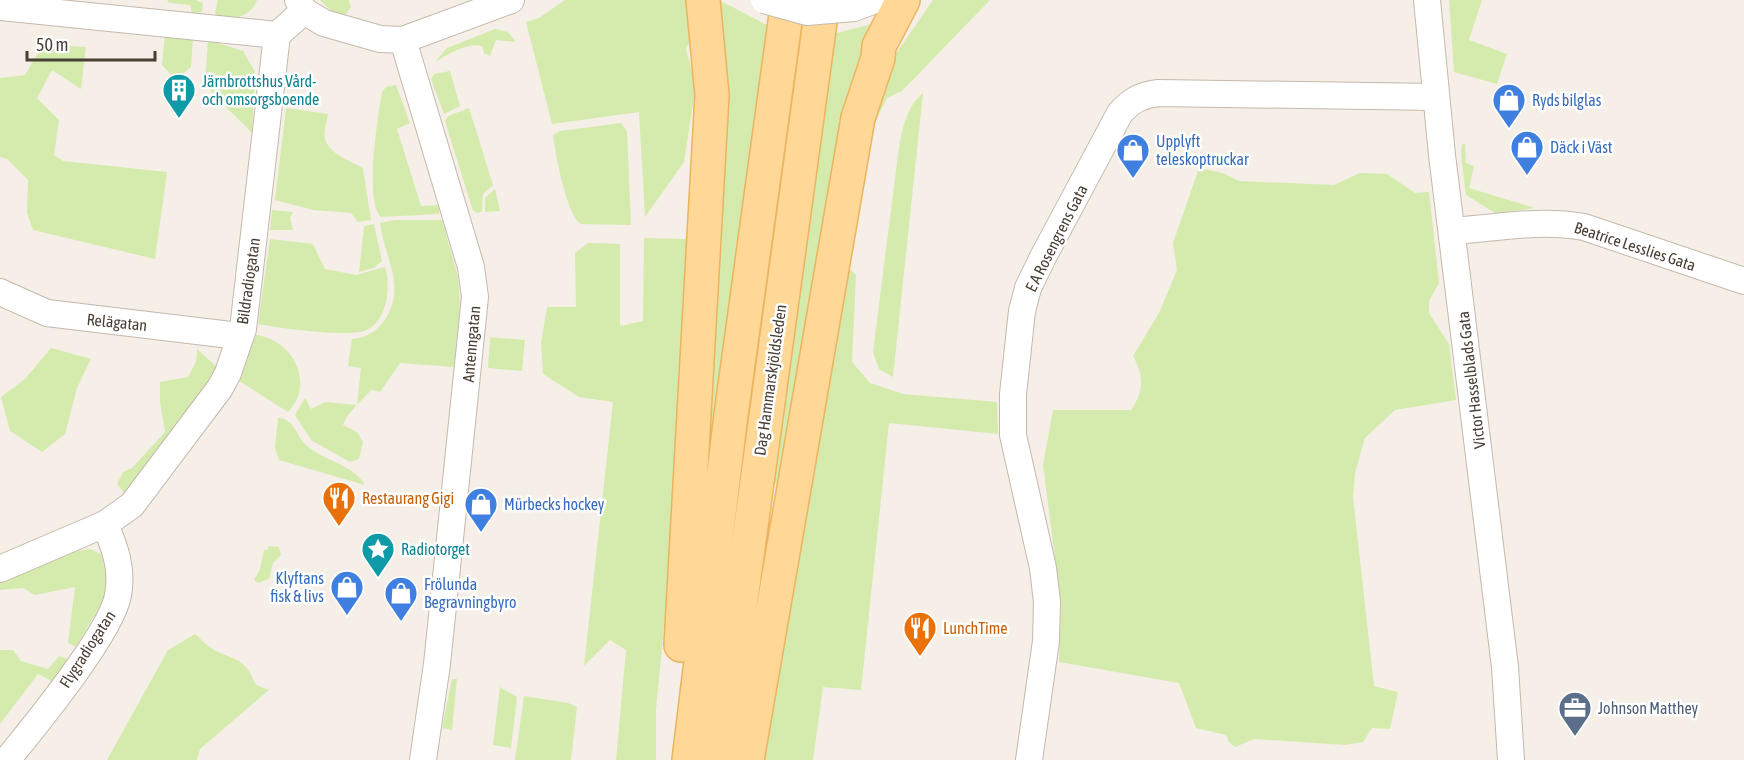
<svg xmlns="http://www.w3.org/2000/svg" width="1744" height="760" font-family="'Asap Condensed',sans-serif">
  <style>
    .green { fill: #d5ebad }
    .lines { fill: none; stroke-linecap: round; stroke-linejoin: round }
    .minor-casing { stroke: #c4b9ac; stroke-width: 28 }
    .major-casing { stroke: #ebb45e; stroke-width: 36 }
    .minor { stroke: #fff; stroke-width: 26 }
    .major { stroke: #ffd796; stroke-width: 33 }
    .minor-bridge-casing { stroke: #c4b9ac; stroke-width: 28; stroke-linecap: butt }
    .minor-bridge { stroke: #fff; stroke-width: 26 }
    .labels { text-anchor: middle; stroke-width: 5; stroke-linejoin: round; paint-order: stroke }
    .culture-label { font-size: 16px; fill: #0d838f; stroke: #fff; text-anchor: start }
    .shop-label { font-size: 16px; fill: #366cbe; stroke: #fff; text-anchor: start }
    .street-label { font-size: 16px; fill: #483f35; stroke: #fff }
    .food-label { font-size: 16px; fill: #c56008; stroke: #fff; text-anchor: start }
    .service-label { font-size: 16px; fill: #4e5e75; stroke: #fff; text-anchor: start }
  </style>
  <rect width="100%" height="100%" fill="#f5efe7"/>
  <path class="green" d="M167,0H196L203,3L202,12L192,13L190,5L169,3Z
    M218,0H257C250,18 235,19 218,18L215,12Z
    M320,0H349L351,7L346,14H334Z
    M565,0H686L692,36L686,49L696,85L684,162L645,217L639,112L552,124L526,22L539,18Z
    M933,0H990L902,91L887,98L869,134L893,58Z
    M1449,0H1482L1469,40L1507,54L1497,84L1454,72Z
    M721,1L767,25L711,469L696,468L721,140Z
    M876,23L786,485L772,483L833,34Z
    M495,29L508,32L516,42L496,40L490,56L484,53L482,46C467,42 447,55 435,62L447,48Z
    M165,34L193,36L191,67L180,76H172L162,65Z
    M208,40L243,51L255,72L252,133C236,116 219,102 205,84Z
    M43,44L86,47L81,89L52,70L37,98L59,120L54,155L63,161L167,172L155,259L33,230L27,213L28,180L7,159L0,157V78L25,75Z
    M450,71L460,106L444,114L431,79L434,74Z
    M396,85L410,123L397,129L421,206L439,205V214L381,217C364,202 378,115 382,92L386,87Z
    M923,93L893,377L879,369L873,352L899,147C903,127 907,106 923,93Z
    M286,108L328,114C327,121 323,132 325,139C329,154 351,161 363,168L371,220L358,222L351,213L313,210L275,200Z
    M469,108L493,185L483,194L482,211L478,213L473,211L445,121L448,116Z
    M621,123L627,131L631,225L581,224C567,216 555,153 553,135L560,131Z
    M1462,144H1465L1466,163L1474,166L1469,188L1535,208L1495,213L1466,195L1461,155Z
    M1199,168L1223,173L1239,181L1334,185L1360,173L1387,174L1415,193L1429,192L1439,283L1429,301V313L1449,344L1456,400L1395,410L1365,438L1355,473L1353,497L1374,686L1398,692L1390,729L1372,728L1363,742L1345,745L1254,739L1235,747L1229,742L1226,735L1196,728L1179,683L1059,662L1061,604L1043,465L1053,410H1131C1144,392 1144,375 1133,356L1159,313L1177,270L1173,243Z
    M495,189L500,211L485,212V198Z
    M272,210L293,212L290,218L293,230H270Z
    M393,220H442L458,277L460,304L454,367L400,363L380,392L371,390C361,402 348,411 343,425L357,432L363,442L359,459L350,462L311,440L295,415L305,398L311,409L325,402L357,405L361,368L348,366L352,339C380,337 397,310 394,282C392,262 382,243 380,223Z
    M374,224L382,261L374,268L359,272L364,226Z
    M644,238L686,239V302L667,597L656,709V760H616L626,650L610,640L584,666L613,402L579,397L543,374L541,343L547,307H576L575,253L588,243L620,244V326L643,321Z
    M270,239L313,244L325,269L356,275L385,267C391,286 388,323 364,331C345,337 279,328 258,324Z
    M848,267L856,275L852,362L870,383L903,394L997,402L998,434L889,423L861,690L823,687L813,760H765L825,369Z
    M256,335C292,339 316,383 288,412L239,381Z
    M490,337L525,340L522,371L488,368Z
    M51,348L91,359L77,388L65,434L42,452L10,431L1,397L25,379Z
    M197,349L219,369L125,494L117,484L123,472L132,468L165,432L160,402V382L188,377L196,362Z
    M278,418C296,419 295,436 307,446C324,461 353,464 365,485L279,460L275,448Z
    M268,546L279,547L281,555L273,563L269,579L258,583L254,580L260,569L264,550H268Z
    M91,549L104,556L110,589L76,647L68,643L75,587L35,595L23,588L0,590V581L72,552Z
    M195,634C202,640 210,649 218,652C241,662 245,660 256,685L269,690L200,749L197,760H107L168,650Z
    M0,650H13L21,661L48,669L59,656L73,661L53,682L38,674L0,724Z
    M452,679H457L452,730L442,728Z
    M500,687L517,697L511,748L493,745Z
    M524,696L568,703L577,707L571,760H515Z"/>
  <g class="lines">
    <defs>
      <path id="minor" d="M298,0L304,11L324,23L380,39L403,40L511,0
        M1427,0L1442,155L1505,667L1511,760
        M0,7L277,35
        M854,8L875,0
        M403,40L471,267L475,297L437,664L423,760
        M1452,231C1497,228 1539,219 1584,227L1744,281
        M0,292L47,313L239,336
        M0,569L105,524L132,505L220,388L228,373L243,329L277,35L304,11
        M7,760C33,728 112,632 118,595C123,569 115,548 105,524
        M1029,760L1046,641L1047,602L1043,568L1013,435V394L1022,311L1028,288L1043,257L1120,113C1132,100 1141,95 1159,93L1436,97"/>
      <path id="major" d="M681,645L712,95L703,0
        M689,760L731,415L788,0
        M719,760L823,0
        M747,760L858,118L878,58L879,46L903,0"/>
    </defs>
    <use href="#minor" class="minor-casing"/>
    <use href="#major" class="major-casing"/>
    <use href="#minor" class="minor"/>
    <use href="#major" class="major"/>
    <defs>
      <path id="minor-bridge" d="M764,0L807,12L854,8"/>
    </defs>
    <use href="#minor-bridge" class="minor-bridge-casing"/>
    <use href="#minor-bridge" class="minor-bridge"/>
  </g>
  <defs>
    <symbol id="building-pin" viewBox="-11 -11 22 30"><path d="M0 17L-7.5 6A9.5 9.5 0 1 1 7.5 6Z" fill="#0f9aa8" stroke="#fff"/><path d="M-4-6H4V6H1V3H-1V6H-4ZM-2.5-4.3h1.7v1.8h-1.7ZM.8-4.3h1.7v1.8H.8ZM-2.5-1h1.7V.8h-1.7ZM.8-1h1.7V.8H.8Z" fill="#fff"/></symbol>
    <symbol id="shop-pin" viewBox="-11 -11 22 30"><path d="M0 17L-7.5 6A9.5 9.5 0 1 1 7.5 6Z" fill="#3f7fe0" stroke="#fff"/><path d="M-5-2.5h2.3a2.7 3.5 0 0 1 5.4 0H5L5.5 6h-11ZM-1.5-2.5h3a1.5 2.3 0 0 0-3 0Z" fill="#fff"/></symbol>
    <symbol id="restaurant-pin" viewBox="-11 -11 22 30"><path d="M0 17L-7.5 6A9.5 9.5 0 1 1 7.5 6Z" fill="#e8710a" stroke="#fff"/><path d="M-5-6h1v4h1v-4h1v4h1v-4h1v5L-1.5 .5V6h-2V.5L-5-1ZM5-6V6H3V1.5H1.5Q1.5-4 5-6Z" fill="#fff"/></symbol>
    <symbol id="sight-pin" viewBox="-11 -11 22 30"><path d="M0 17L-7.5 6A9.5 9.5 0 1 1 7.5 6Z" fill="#0f9aa8" stroke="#fff"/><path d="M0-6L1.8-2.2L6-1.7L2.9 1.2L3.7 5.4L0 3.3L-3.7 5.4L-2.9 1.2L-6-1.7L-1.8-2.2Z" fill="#fff"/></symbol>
    <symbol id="office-pin" viewBox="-11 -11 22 30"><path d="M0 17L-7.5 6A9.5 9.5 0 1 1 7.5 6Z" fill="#5c6f8a" stroke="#fff"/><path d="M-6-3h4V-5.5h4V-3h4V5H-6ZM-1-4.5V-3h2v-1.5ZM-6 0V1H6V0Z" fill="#fff"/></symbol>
  </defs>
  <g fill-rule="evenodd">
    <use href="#building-pin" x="160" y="71" width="38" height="52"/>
    <use href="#shop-pin" x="1490" y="81" width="38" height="52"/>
    <use href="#shop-pin" x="1508" y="128" width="38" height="52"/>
    <use href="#shop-pin" x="1114" y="131" width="38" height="52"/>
    <use href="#restaurant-pin" x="320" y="479" width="38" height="52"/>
    <use href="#shop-pin" x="462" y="485" width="38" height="52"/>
    <use href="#sight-pin" x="359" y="530" width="38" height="52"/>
    <use href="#shop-pin" x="328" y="568" width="38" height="52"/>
    <use href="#shop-pin" x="382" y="574" width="38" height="52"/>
    <use href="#restaurant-pin" x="901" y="609" width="38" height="52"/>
    <use href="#office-pin" x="1556" y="689" width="38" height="52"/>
  </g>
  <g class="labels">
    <g class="culture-label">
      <text x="202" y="87">Järnbrottshus Vård-<tspan x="202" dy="18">och omsorgsboende</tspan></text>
      <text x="401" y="555">Radiotorget</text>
    </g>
    <g class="shop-label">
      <text x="1532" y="106">Ryds bilglas</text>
      <text x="1156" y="147">Upplyft<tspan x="1156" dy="18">teleskoptruckar</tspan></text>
      <text x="1550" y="153">Däck i Väst</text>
      <text x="504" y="510">Mürbecks hockey</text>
      <text x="324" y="584" text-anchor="end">Klyftans<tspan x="324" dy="18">fisk &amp; livs</tspan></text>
      <text x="424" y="590">Frölunda<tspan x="424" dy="18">Begravningbyro</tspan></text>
    </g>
    <g class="street-label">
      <text transform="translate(1056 238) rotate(-63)" y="6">E A Rosengrens Gata</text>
      <text transform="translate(1635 246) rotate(18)" y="6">Beatrice Lesslies Gata</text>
      <text transform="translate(248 281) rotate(-82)" y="6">Bildradiogatan</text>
      <text transform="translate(117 322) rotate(6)" y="6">Relägatan</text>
      <text transform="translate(471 344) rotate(-85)" y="6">Antenngatan</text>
      <text transform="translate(770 380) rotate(-82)" y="6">Dag Hammarskjöldsleden</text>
      <text transform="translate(1471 380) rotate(-97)" y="6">Victor Hasselblads Gata</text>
      <text transform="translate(87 649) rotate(-57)" y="6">Flygradiogatan</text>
    </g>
    <g class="food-label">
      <text x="362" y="504">Restaurang Gigi</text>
      <text x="943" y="634">LunchTime</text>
    </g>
    <g class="service-label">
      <text x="1598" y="714">Johnson Matthey</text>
    </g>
  </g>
  <path d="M27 51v9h128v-9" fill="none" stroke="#483f35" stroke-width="3"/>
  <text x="36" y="51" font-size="18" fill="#483f35" stroke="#ffffff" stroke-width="4.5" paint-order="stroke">50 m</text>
</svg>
